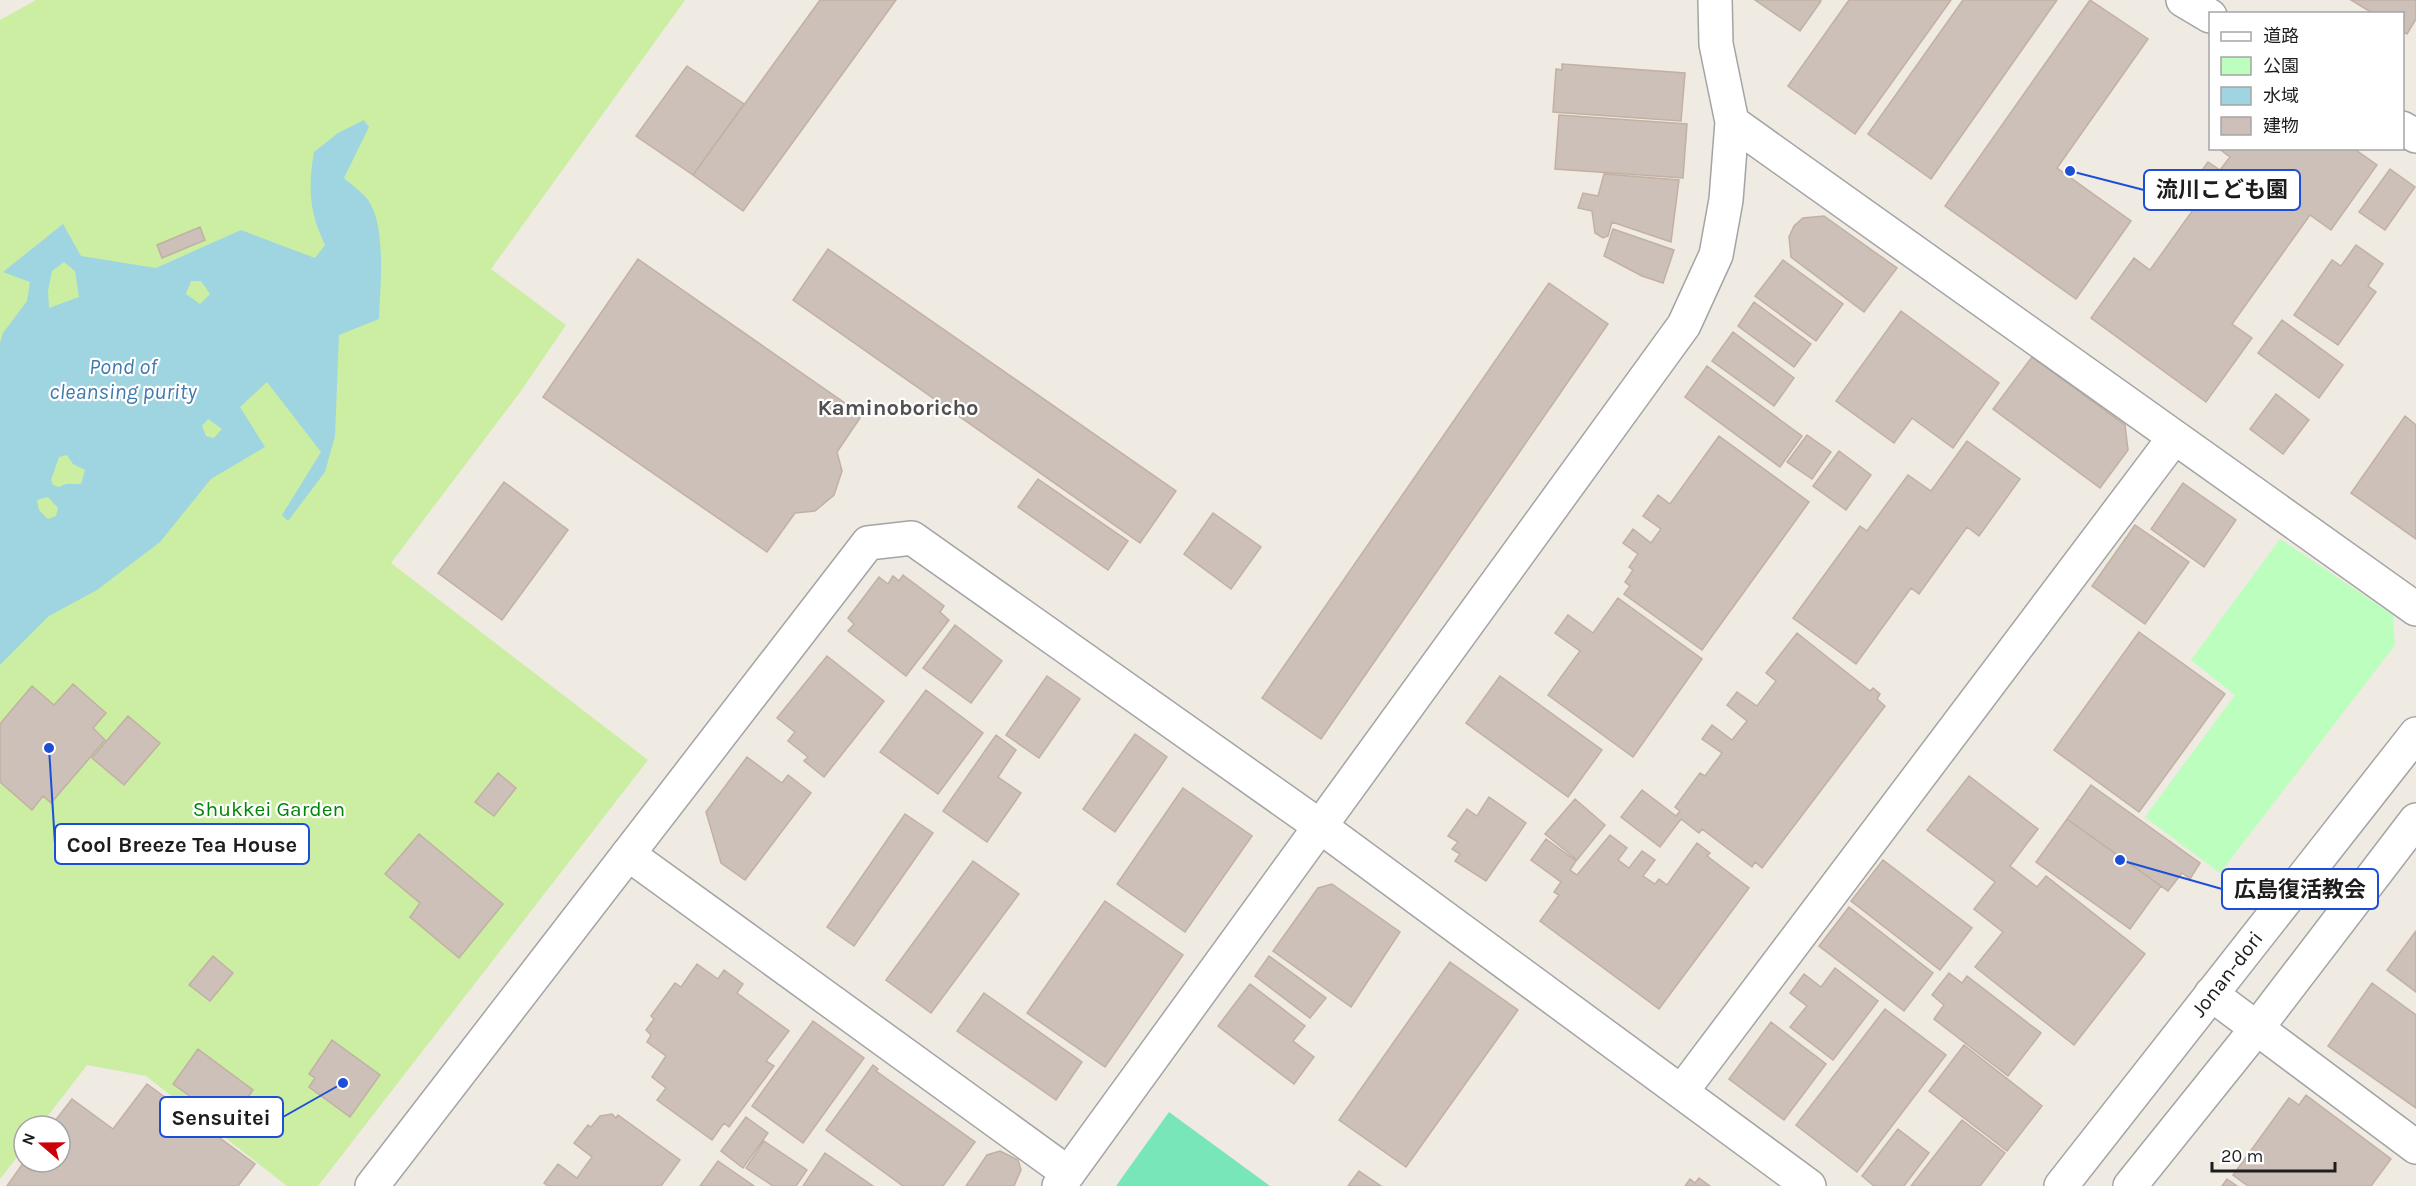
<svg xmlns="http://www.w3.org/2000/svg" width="2416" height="1186" font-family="Karla,'Noto Sans JP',sans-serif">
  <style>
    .grass { fill: #cbeea3 }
    .park { fill: #bbfebd }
    .pitch { fill: #79e6b7 }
    .water { fill: #9ed5e1; fill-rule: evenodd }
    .building { fill: #ccc0b8; stroke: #c2b0a3; stroke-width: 1.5 }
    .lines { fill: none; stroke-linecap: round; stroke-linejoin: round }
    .minor-casing { stroke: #a4a4a4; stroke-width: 36 }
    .tertiary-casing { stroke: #a4a4a4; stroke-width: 36 }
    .minor { stroke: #fff; stroke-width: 33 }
    .tertiary { stroke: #fff; stroke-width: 33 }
    .labels { text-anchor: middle; stroke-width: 4.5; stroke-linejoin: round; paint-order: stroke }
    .park-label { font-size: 21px; fill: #028408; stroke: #fff }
    .street-label { font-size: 21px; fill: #1d1d1d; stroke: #fff }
    .water-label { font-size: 22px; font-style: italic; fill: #407aad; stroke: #fff }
    .neighbourhood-label { font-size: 22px; font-weight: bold; fill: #505050; stroke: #fff }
    .leader { fill: none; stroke: #1d4ed8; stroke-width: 2 }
    .callout-dot { fill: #1d4ed8; stroke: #fff; stroke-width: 2 }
    .callout { fill: #fff; stroke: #1d4ed8; stroke-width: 2 }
    .callout-label { font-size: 22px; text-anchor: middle; font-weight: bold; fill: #1d1d1d }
  </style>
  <rect width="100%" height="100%" fill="#efeae2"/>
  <path class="grass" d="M36,0H685L491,269L566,325L521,391L391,563L648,760L318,1186H287L146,1076L87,1065L40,1126H24V1148L0,1179V20Z"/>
  <path class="park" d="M2280,539L2393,615L2395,645L2220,873L2145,817L2235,695L2191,660Z"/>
  <path class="pitch" d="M1169,1112L1270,1186H1116Z"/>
  <path class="water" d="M364,120L369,127L344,178C352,185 362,192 368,200C387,227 380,288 379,319L339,335L335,436L325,472L288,521L282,515L321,452L267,382L240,407L265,447L211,479L160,542L97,590L49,616L0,665V343L3,333L27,301L30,282L3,272L63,224L81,256L156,268L241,230L315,258L325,245C309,212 308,188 314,152L338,133ZM64,262L75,271L79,297L49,308L48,291L52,271ZM191,281H201L210,294L200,304L186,294ZM208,419L222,429L214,438L206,436L202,426ZM67,455L73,464L85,470L81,484H66L59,487L53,485L51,480L59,457ZM48,497L58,508L56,516L48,519L39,510L37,500Z"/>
  <path class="building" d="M820,0H896L743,211L693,175Z
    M1755,0H1820L1821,1L1800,31Z
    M1849,0H1951L1855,134L1788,86Z
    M1963,0H2057L1931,179L1868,134Z
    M2090,0L2148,39L2057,168L2131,221L2076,299L1945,206Z
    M2351,0H2416V19L2407,34L2402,31V14H2374Z
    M1562,64L1685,73L1681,121L1553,112L1556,69L1562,70Z
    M687,66L744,104L693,175L636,136Z
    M1559,115L1687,124L1683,178L1555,169Z
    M2218,148H2353L2377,165L2331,230L2310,215L2232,324L2252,338L2206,402L2091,318L2134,258L2150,270L2203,196L2190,187L2208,162L2220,170L2230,157Z
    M2390,169L2415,187L2385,230L2359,212Z
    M1604,174L1679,180L1671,242L1612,222L1608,236L1603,238L1595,233L1592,211L1578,208L1583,193L1598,196Z
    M1824,216L1897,268L1864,312L1791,257L1789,237L1794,226L1803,218Z
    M200,227L205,240L162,258L157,245Z
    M1613,229L1674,250L1663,283L1642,276L1604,256Z
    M2356,245L2383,264L2368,286L2376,292L2338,345L2294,315L2332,260L2341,266Z
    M828,249L1176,491L1140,543L793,300Z
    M638,259L862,415L837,452L842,471L834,495L815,511L795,513L767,552L543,397Z
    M1783,260L1843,304L1816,341L1755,296Z
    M1549,283L1608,324L1321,739L1262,698Z
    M1754,302L1811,344L1794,367L1738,326Z
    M1901,311L1999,383L1953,448L1912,418L1894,443L1836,401Z
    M2282,320L2343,365L2319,398L2258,353Z
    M1733,332L1794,378L1774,406L1712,361Z
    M2032,357L2125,425L2128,450L2100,488L1993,409Z
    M1707,366L1802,436L1780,467L1685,397Z
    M2276,394L2309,420L2283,454L2250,429Z
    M2405,416L2416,425V539L2351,493Z
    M1807,435L1831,452L1812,479L1787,462Z
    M1719,436L1809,502L1702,650L1624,594L1630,586L1625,582L1633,570L1629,567L1638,554L1623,543L1633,529L1651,543L1661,529L1643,516L1658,495L1670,504Z
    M1967,441L2020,479L1979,536L1967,527L1919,594L1911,588L1856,664L1793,618L1860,526L1867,531L1908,475L1931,491Z
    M1839,451L1871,475L1846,510L1813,486Z
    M1038,479L1128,541L1108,570L1018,507Z
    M504,482L568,530L502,620L438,573Z
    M2183,483L2236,520L2204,567L2151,529Z
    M1213,513L1261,547L1231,589L1184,554Z
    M2135,525L2189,562L2145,624L2092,586Z
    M903,575L944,606L940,612L949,620L906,676L848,631L854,624L848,618L879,577L888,584L893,576L899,581Z
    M1618,598L1702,659L1633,757L1548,695L1580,651L1555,633L1568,615L1593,633Z
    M955,625L1002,661L971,703L923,668Z
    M2139,632L2225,694L2139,812L2054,750Z
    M1797,633L1870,691L1873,688L1880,694L1877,699L1885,706L1762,868L1755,862L1752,867L1702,829L1699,833L1681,819L1660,847L1621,817L1642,790L1676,816L1680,811L1675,807L1700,773L1705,776L1722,753L1702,739L1712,725L1732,740L1747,721L1727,705L1737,692L1757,706L1776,681L1766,673Z
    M827,656L884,701L824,777L804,761L808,757L788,741L795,732L777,718Z
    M1047,676L1080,699L1039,758L1006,735Z
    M1500,676L1602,750L1568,797L1466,723Z
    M73,684L106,713L93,728L105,740L51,803L43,796L32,810L0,782V724L32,686L54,705Z
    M926,690L983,733L938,794L880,752Z
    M128,716L160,743L124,785L92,758Z
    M1135,734L1167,757L1115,832L1083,809Z
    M996,735L1016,750L998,777L1021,793L987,842L943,811Z
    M747,757L782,783L788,775L811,793L745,880L721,863L706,812Z
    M498,773L516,788L494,816L475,802Z
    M1969,776L2038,829L2010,866L2037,887L2046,876L2145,954L2074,1045L1975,967L2003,932L1974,909L1995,882L1927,830Z
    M2091,785L2200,863L2190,879L2182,873L2168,891L2067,819Z
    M1183,788L1252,836L1185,932L1117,884Z
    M1489,797L1526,823L1486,881L1455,861L1460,854L1452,849L1458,842L1448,836L1467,809L1477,816Z
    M1575,799L1605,825L1577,860L1545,834Z
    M905,814L933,833L854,946L827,927Z
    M2067,819L2161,886L2130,929L2036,862Z
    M419,834L503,904L459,958L410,917L420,903L385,874Z
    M1610,835L1627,848L1618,860L1629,868L1642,851L1655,860L1643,876L1655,884L1659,879L1667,885L1697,843L1710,853L1707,856L1749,888L1659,1009L1540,921L1559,895L1554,892L1561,882L1531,860L1546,839L1576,861L1570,870L1577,875Z
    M1883,860L1972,928L1940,970L1851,901Z
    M973,861L1019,894L931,1013L886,980Z
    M1332,884L1400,932L1351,1007L1273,951L1318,888Z
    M1105,901L1183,955L1105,1067L1027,1013Z
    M1849,907L1933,973L1904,1011L1819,946Z
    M2416,931V992L2387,970Z
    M213,956L233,973L210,1001L189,985Z
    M1269,956L1326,998L1310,1018L1255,976Z
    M1450,962L1518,1010L1406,1167L1339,1120Z
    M697,964L718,979L724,970L743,984L737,993L789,1031L766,1061L774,1066L729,1127L724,1123L712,1140L657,1100L666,1088L652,1077L666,1056L647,1042L651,1035L646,1030L654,1019L651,1016L675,983L681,987Z
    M1835,968L1878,1001L1833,1060L1790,1027L1807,1006L1790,993L1804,974L1821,987Z
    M1949,973L1962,983L1967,976L2041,1033L2008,1076L1934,1019L1944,1005L1932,995Z
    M2372,983L2416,1015V1108L2328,1046Z
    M1250,984L1305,1026L1293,1041L1314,1057L1294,1084L1218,1026Z
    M984,993L1082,1062L1056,1100L957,1031Z
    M1885,1009L1946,1055L1857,1172L1796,1125Z
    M813,1021L864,1058L803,1143L752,1106Z
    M1771,1022L1826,1064L1784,1120L1729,1079Z
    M332,1040L380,1075L350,1117L309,1087L315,1078L309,1074Z
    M1964,1045L2042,1106L2007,1151L1929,1091Z
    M198,1049L253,1090L229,1124L173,1084Z
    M873,1065L878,1069L876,1071L975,1142L943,1186H903L826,1130Z
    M147,1084L255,1164L238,1186H7L24,1162H60V1126H51L72,1099L113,1129Z
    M2306,1095L2391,1159L2371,1186H2248L2233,1175L2289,1098L2299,1105Z
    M612,1114L616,1118L618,1115L680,1160L661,1186H548L544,1183L558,1164L577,1178L592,1157L574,1143L588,1125L591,1127L600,1116Z
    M746,1117L768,1133L743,1168L721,1151Z
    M1962,1120L2005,1153L1980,1186H1911Z
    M1898,1129L1929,1153L1904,1186H1874L1862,1176Z
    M764,1141L807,1170L796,1186H773L746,1168Z
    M1000,1151L1018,1160L1021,1170L1014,1186H966L987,1155Z
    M825,1153L873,1186H803Z
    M718,1161L754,1186H700Z
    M1359,1171L1381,1186H1348Z
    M1699,1178L1710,1186H1685L1690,1179L1695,1183Z
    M2227,1179L2237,1186H2222Z"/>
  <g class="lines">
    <defs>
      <path id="minor" d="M628,854L1068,1173
        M2211,994L2416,1147
        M1682,1091L2174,438"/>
      <path id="tertiary" d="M2183,0L2210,16
        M1732,122L2416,609
        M2402,128L2416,136
        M372,1186L868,543L912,538L1321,827L1809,1186
        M1059,1186L1684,325L1716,255L1726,200L1732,122L1716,44L1715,0
        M2061,1186L2416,734
        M2130,1186L2257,1028L2416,820"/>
    </defs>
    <use href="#minor" class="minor-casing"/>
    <use href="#tertiary" class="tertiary-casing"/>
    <use href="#minor" class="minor"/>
    <use href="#tertiary" class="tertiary"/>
  </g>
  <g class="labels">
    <g class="park-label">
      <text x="269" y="816">Shukkei Garden</text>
    </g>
    <g class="street-label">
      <text transform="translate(2227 974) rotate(-52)" y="7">Jonan-dori</text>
    </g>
    <g class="water-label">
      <text x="123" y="374">Pond of<tspan x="123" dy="25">cleansing purity</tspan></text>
    </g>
    <g class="neighbourhood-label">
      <text x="898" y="415">Kaminoboricho</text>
    </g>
  </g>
  <path class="leader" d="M2070 171L2144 190M49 748L55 844M2120 860L2222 889M343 1083L283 1117"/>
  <g class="callout-dot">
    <circle cx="2070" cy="171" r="6"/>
    <circle cx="49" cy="748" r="6"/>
    <circle cx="2120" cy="860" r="6"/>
    <circle cx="343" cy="1083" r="6"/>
  </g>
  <g class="callout">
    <rect x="2144" y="170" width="156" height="40" rx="6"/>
    <rect x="55" y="824" width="254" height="40" rx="6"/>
    <rect x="2222" y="869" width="156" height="40" rx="6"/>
    <rect x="160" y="1097" width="123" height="40" rx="6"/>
  </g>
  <g class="callout-label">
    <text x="2222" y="197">流川こども園</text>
    <text x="182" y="852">Cool Breeze Tea House</text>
    <text x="2300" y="897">広島復活教会</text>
    <text x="221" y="1125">Sensuitei</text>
  </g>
  <rect x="2209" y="12" width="195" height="138" fill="#ffffff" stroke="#a5a5a5" stroke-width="1.5"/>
  <rect x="2221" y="32" width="30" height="9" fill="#ffffff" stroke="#a5a5a5" stroke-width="1.5"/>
  <text x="2263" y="42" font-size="18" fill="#1d1d1d">道路</text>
  <rect x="2221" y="57" width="30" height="18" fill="#bbfebd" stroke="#a5a5a5" stroke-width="1.5"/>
  <text x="2263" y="72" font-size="18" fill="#1d1d1d">公園</text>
  <rect x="2221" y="87" width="30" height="18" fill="#9ed5e1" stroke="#a5a5a5" stroke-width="1.5"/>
  <text x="2263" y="102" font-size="18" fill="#1d1d1d">水域</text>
  <rect x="2221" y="117" width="30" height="18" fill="#ccc0b8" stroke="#a5a5a5" stroke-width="1.5"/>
  <text x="2263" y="132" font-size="18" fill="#1d1d1d">建物</text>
  <g transform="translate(42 1144) rotate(290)"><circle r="28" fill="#ffffff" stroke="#a5a5a5" stroke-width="1.5"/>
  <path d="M0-4.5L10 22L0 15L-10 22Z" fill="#cb0008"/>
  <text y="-9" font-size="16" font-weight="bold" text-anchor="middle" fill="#1d1d1d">N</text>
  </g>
  <path d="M2212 1162v9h123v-9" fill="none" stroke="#1d1d1d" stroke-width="3"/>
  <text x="2221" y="1162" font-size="18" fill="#1d1d1d" stroke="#ffffff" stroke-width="4.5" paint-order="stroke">20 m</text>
</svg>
